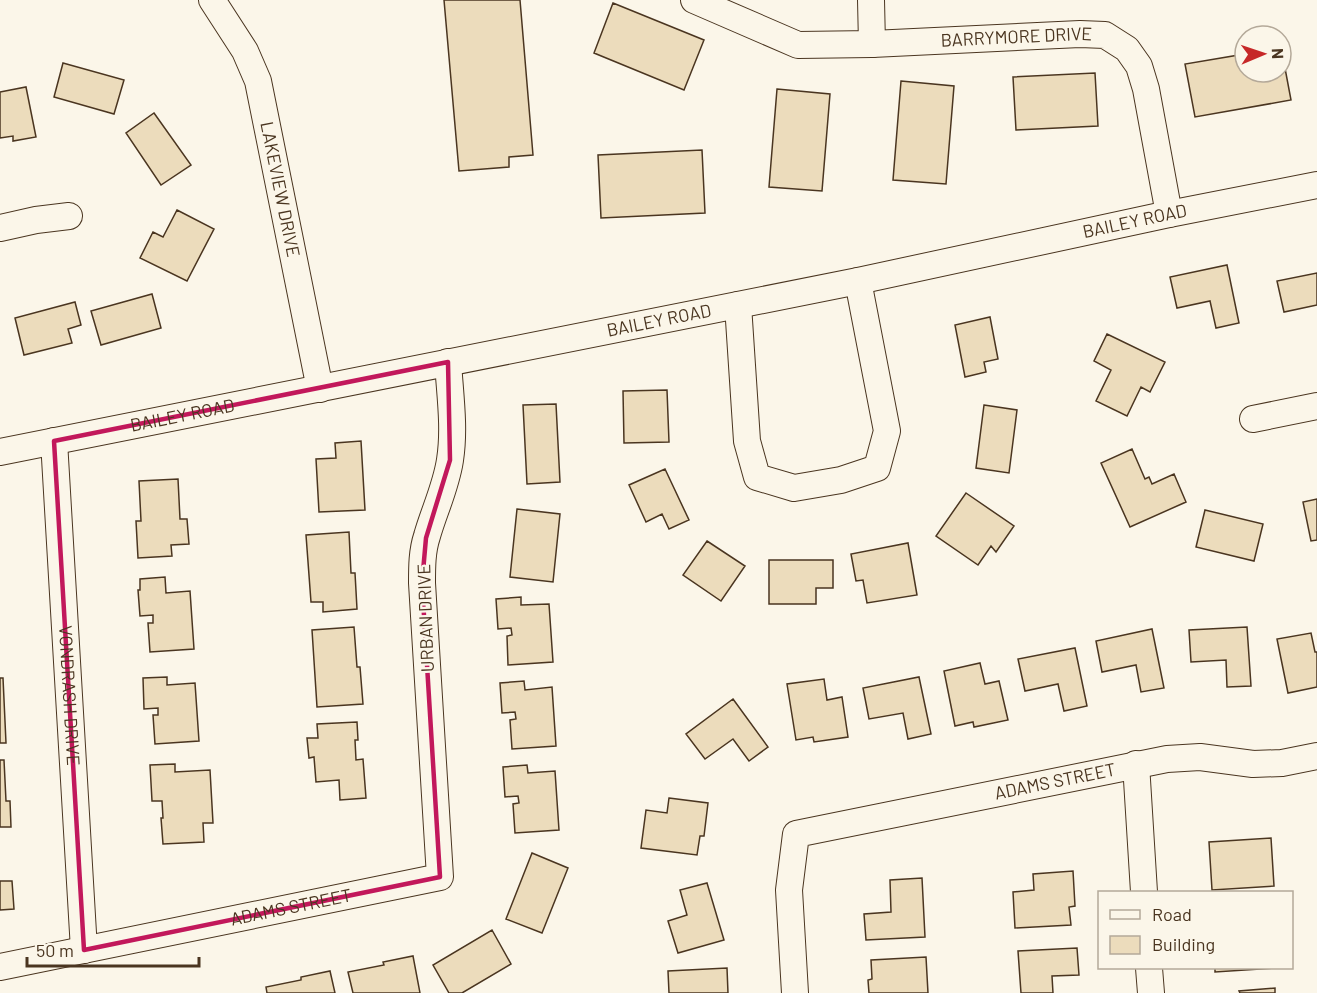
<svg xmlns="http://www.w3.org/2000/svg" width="1317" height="993" font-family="Barlow,sans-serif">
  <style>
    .building { fill: #ecdcbc; stroke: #4a3520; stroke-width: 1.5 }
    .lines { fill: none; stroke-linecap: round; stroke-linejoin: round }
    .minor-casing { stroke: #4a3520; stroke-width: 28 }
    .minor { stroke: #fbf6e9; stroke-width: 26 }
    .marked { fill: none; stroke: #c2185b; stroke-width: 4.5; stroke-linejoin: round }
    .labels { text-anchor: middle; stroke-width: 4.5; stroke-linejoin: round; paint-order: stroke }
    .street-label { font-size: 18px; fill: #4a3520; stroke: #fbf6e9 }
  </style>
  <rect width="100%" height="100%" fill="#fbf6e9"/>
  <path class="building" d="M444,0H520L533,155L509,157V167L459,171Z
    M613,3L704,40L684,90L594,53Z
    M1281,47L1291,100L1195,117L1185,64L1245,54V72H1281Z
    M63,63L124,80L114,114L54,97Z
    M1095,73L1098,126L1016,130L1013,77Z
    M901,81L954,86L946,184L893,180Z
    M26,87L36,137L13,141V136L0,138V92Z
    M777,89L830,94L822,191L769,187Z
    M154,113L191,165L161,185L126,133Z
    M702,150L705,213L601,218L598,155Z
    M177,210L214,229L187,281L140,258L153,232L163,237Z
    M1227,265L1239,323L1216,328L1210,301L1177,308L1170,277Z
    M1317,273V305L1284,312L1277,281Z
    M152,294L161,328L101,345L91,311Z
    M75,302L81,325L68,329L72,343L24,355L15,318Z
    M990,317L998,359L984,362L986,372L965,377L955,325Z
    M1107,334L1165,362L1150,392L1141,387L1127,416L1096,401L1111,370L1094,361Z
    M667,390L669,442L624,443L623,391Z
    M556,404L560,482L527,484L523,405Z
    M984,405L1017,410L1009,473L976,468Z
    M361,441L365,510L319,512L316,459L336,458L335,443Z
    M1132,449L1145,479L1149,477L1152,484L1174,474L1186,502L1130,527L1101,463Z
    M665,469L689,520L669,529L662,514L646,522L629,485Z
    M178,479L180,519H187L189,544L171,545L172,556L138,558L136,521H141L139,481Z
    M966,493L1014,526L996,552L991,546L978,565L936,536Z
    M1317,499V540L1311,541L1303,502Z
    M517,509L560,514L553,582L510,577Z
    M1205,510L1263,524L1254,561L1196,547Z
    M349,532L351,573H355L357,609L323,612V602H311L306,535Z
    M707,541L745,566L721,601L683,575Z
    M908,543L917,595L867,603L863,580L856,581L851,554Z
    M769,560H833V588H816V604H769Z
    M165,577L166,593L190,591L194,649L150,652L148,623H153V615L140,616L138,590H140V579Z
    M521,597V605L549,604L553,662L508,665L507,636L512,635L511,628L498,629L496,599Z
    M354,627L357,667H360L363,704L317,707L312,630Z
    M1247,627L1251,686L1227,687L1226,660L1191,662L1189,630Z
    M1152,629L1164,688L1141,692L1136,665L1102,672L1096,641Z
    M1311,633L1315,652H1317V687L1288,693L1277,639Z
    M1075,648L1087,706L1064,711L1058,684L1025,691L1018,659Z
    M980,663L985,684L999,681L1008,720L974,727L973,722L955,726L944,671Z
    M167,677V685L195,683L199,741L155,744L153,715H158V708L144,709L143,678Z
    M919,677L931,734L908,739L903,713L869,719L863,688Z
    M0,678H3L6,743H0Z
    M824,679L827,700L842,697L848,737L814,742L813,737L796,740L787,684Z
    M524,681L525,690L552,687L556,746L512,749L510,720L516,719L515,712L502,713L500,683Z
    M733,699L768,747L749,761L733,739L705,759L686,734Z
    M357,722L358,740H355L356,760L363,759L366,798L340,800L339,780L316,782L314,757L309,758L307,738H318L317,724Z
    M0,760H4L6,801H10L11,827H0Z
    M175,764V772L210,770L213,823H203L204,842L163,844L161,818H163L162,801H152L150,765Z
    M527,765L528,773L555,771L559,830L515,833L513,804L519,803L518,796L505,797L503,767Z
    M669,798L708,803L704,836H700L697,855L641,848L646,810L667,813Z
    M1271,838L1274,886L1212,890L1209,842Z
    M532,853L568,868L542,933L506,919Z
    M1073,871L1075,906L1069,907L1071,925L1015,928L1013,892L1034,890L1033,874Z
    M922,878L925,937L866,940L864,914L891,912L890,880Z
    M0,881H12L14,909L0,910Z
    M707,883L724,940L678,953L668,921L687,915L680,890Z
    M492,930L511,964L462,993H449L433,965Z
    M1077,948L1079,975L1052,976L1053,993H1021L1018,951Z
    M413,956L420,993H353L348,972L384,965L383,962Z
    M926,957L928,993H869L868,980L872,979L871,960Z
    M727,968L728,993H669L668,971Z
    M1215,968H1274L1215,972Z
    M330,971L335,993H267L266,987L301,980V977Z
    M1275,988V993H1240L1239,991Z"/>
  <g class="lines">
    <defs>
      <g id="minor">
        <path id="s1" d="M212,0L245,51L258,81L320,389"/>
        <path id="s2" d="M694,0L798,45L872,44L1080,34L1105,35L1127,49L1139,66L1146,89L1169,214"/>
        <path d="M871,0L872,44"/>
        <path d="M0,228L36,220L69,216"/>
        <path d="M738,305L747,441L757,477L794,488L841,480L877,468L887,431L858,281"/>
        <path d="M1253,419L1317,406"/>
        <path id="s3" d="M54,441L84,950"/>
        <path id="s4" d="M0,452L858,281L1169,214L1317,185"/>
        <path d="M1136,764L1144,892"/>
        <path id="s5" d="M0,967L440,877L422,583C422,567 422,551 427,536C434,511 446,487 450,460C455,428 450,395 448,362"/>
        <path d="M1149,968L1151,993"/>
        <path id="s6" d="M795,993L789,890L796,834L1167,759L1200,757L1253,764L1282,763L1317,756"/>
      </g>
    </defs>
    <use href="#minor" class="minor-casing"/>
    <use href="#minor" class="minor"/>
  </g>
  <path class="marked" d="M448,362L450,460L426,538L422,583L440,877L84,950L54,441Z"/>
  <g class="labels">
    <g class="street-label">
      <text dy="6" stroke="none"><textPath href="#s2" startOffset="332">BARRYMORE DRIVE</textPath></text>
      <text dy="6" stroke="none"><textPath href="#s1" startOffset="204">LAKEVIEW DRIVE</textPath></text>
      <text dy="6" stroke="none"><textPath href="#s4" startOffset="1158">BAILEY ROAD</textPath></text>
      <text dy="6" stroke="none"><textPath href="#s4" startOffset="672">BAILEY ROAD</textPath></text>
      <text dy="6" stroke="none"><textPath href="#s4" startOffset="186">BAILEY ROAD</textPath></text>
      <text transform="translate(426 618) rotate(-92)" y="6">URBAN DRIVE</text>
      <text dy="6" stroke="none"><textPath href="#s3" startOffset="255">VONDRASH DRIVE</textPath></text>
      <text dy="6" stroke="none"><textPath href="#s6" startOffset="424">ADAMS STREET</textPath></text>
      <text dy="6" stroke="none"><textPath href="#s5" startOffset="297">ADAMS STREET</textPath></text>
    </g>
  </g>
  <rect x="1098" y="891" width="195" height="78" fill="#fbf6e9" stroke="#b4a999" stroke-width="1.5"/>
  <rect x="1110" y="910" width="30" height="9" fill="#fbf6e9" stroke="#b4a999" stroke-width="1.5"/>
  <text x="1152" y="921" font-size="18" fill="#4a3520">Road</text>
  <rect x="1110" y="936" width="30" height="18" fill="#ecdcbc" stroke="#b4a999" stroke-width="1.5"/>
  <text x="1152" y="951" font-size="18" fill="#4a3520">Building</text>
  <g transform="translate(1263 54) rotate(88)"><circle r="28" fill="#fbf6e9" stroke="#b4a999" stroke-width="1.5"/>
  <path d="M0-4.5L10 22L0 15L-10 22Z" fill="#c62828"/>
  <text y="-9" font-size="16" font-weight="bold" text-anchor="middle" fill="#4a3520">N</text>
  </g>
  <path d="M27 957v9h172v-9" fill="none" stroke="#4a3520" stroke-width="3"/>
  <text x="36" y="957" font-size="18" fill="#4a3520" stroke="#fbf6e9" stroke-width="4.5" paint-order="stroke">50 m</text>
</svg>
